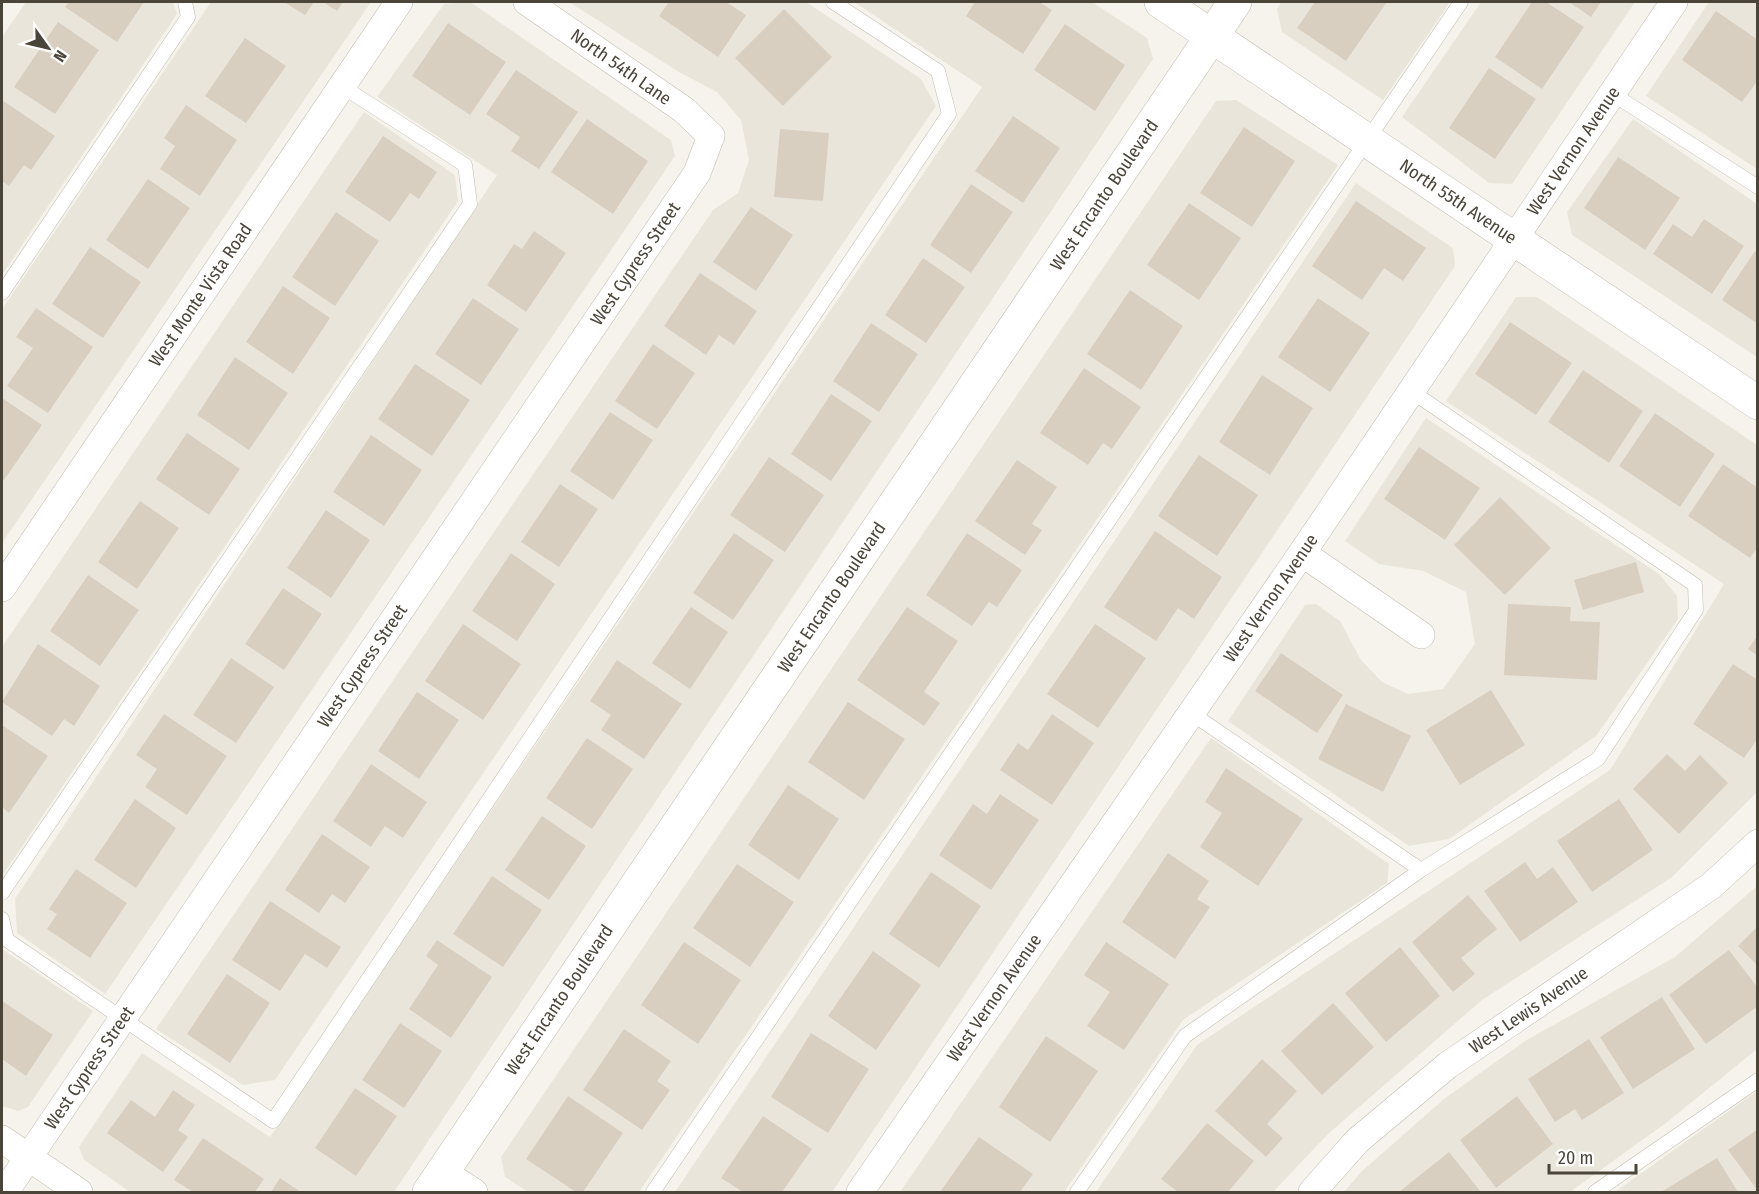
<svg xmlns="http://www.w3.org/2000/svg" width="1759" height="1194" font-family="'Fira Sans Condensed',sans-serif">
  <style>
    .residential { fill: #eae5da }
    .building { fill: #d8cfc1 }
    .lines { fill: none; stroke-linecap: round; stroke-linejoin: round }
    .service-casing { stroke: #c2bbae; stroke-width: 15 }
    .minor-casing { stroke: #c2bbae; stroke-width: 28 }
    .tertiary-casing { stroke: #c2bbae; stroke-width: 34 }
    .service { stroke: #fff; stroke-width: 14 }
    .minor { stroke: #fff; stroke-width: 27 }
    .tertiary { stroke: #fff; stroke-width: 33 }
    .labels { text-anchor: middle; stroke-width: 4.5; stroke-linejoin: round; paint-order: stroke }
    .street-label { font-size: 18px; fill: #4b4439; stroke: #fff }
  </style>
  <rect width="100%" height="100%" fill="#f6f3ec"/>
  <path class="residential" d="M26,2H173L177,14L2,275V37Z
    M211,2H371L2,543V309Z
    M470,2L671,140L675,156L105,994L17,933L15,899L497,175L377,97L444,4Z
    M569,2H806L921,79L936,106L275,1080L243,1085L156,1029L713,210L738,193L749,160L741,120L717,92L679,72Z
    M854,2H1092L1147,38L1153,59L394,1192H130L84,1160L79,1147L142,1053L270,1137L982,87Z
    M1281,2H1450L1383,100L1282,32L1277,9Z
    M1481,2H1635L1512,184L1489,183L1402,117Z
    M1709,2H1757V169L1646,96Z
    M1236,100L1338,165L639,1192H528L505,1177L501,1157L1216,101Z
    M364,112L455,175L458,201L2,876V647Z
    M1633,119L1757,204V357L1572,235L1567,212Z
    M1356,183L1453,248L1455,266L832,1192H675Z
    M1516,297H1537L1757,445V792L1672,877L1482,1000L1328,1134L1273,1192H1096L1197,1045L1610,770L1724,584L1446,401Z
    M1426,418L1659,574L1677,596L1678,619L1596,736L1449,839L1409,846L1228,721L1305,605L1316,604L1340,621L1361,660L1382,682L1408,694L1443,689L1475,644L1466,592L1423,571L1379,564L1345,541Z
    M1211,738L1389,864L1387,883L1183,1020L1064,1192H900Z
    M1757,886V1049L1666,1123L1570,1192H1344L1361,1172L1444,1099L1525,1041L1675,957Z
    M2,949L93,1011L28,1107L18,1111L2,1106Z
    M1757,1091V1192H1615L1643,1172Z"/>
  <path class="building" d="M69,2H144L117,42L65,7Z
    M284,2H314L305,15Z
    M323,2H343L337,11Z
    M669,2H726L746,15L718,57L659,16Z
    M975,2H1039L1052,10L1023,54L966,16Z
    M1315,2H1387L1346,61L1297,28Z
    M1532,2H1546L1584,27L1542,89L1495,57Z
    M1569,2H1601L1591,17Z
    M784,9L832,57L783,106L735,58Z
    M1716,11L1758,40V80L1742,102L1682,60Z
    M58,22L99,50L55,114L14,87Z
    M448,23L506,62L470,115L412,76Z
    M1065,24L1125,65L1095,111L1034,70Z
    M245,38L286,66L246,123L205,96Z
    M1489,68L1536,99L1495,159L1449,128Z
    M516,70L578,112L539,169L511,151L520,137L486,114Z
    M2,100L55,136L31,170L24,165L9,186L2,181Z
    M186,105L237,140L200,196L160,169L175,146L164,138Z
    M1013,116L1060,148L1023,203L975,171Z
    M587,119L648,161L613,214L551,172Z
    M1244,127L1295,161L1252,227L1200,193Z
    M780,129L829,133L823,201L774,197Z
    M383,136L437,172L419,199L410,193L390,222L345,192Z
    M1618,157L1680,198L1645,250L1584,208Z
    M148,179L190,208L148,269L106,240Z
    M971,184L1013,212L971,273L930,245Z
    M1356,201L1426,248L1403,281L1384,268L1362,300L1312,266Z
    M1189,203L1241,238L1199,300L1147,265Z
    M751,207L793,235L756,291L713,262Z
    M336,212L379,241L335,306L292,277Z
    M1704,219L1744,246L1712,294L1653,254L1673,224L1692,237Z
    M534,231L566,253L526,312L487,285L514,244L522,249Z
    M90,247L141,282L103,338L52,304Z
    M1755,251L1758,253V324L1722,300Z
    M923,258L965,287L926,343L885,315Z
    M700,273L757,311L734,345L719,335L706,355L664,326Z
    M283,286L330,318L293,374L246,342Z
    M1130,290L1183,326L1141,390L1087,354Z
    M473,298L519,329L481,385L435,354Z
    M1318,298L1370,333L1330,392L1278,357Z
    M36,308L93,347L48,413L7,386L33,348L16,337Z
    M1510,322L1572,363L1536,415L1475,374Z
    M871,323L918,354L879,412L833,381Z
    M653,344L695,373L657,429L615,401Z
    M235,357L288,393L249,450L197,415Z
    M415,364L470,400L432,456L378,419Z
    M1084,368L1141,407L1112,449L1103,443L1088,465L1040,433Z
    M1583,370L1643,411L1609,463L1548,422Z
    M1262,375L1313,408L1270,475L1219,442Z
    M831,394L872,421L831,481L791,454Z
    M2,398L42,425L4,480L2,479Z
    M610,412L653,440L613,500L570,471Z
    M1655,413L1715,454L1680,507L1619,466Z
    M187,433L240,469L209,515L156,479Z
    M371,435L422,470L384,526L333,492Z
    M1419,447L1480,488L1445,540L1384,499Z
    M1199,455L1258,495L1217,556L1158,516Z
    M769,457L824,495L785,552L730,515Z
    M1017,460L1057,487L1032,524L1042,530L1025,555L975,521Z
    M1723,464L1758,488V547L1750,558L1688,516Z
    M560,484L598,509L559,567L521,542Z
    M1500,497L1551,548L1505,595L1454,545Z
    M140,501L179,528L137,589L98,562Z
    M326,510L370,540L331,598L287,568Z
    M1155,531L1222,577L1194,619L1178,608L1156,641L1104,607Z
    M734,533L774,560L733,620L693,593Z
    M967,533L1022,570L997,607L989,602L972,626L926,595Z
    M511,553L555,584L517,641L472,611Z
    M1636,562L1644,592L1583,610L1574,580Z
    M88,575L139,610L100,666L50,631Z
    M283,588L322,614L284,670L245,644Z
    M1508,604L1571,607L1570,621L1600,622L1597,680L1504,675Z
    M691,607L728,632L690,689L652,663Z
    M907,607L958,641L924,692L940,703L924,726L857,680Z
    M463,624L521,664L483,720L425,681Z
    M1095,624L1146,658L1098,728L1047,694Z
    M1758,635V656L1748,649Z
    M38,644L100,686L74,726L64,719L52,736L2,702Z
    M1281,653L1343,695L1317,733L1255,691Z
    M231,658L274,687L236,743L193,715Z
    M617,660L682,704L644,759L601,730L611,715L590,701Z
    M1733,664L1758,680V738L1744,758L1693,724Z
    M1491,690L1525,745L1460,785L1426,730Z
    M417,692L459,720L419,779L378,751Z
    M848,702L905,739L864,800L808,762Z
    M1346,704L1411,736L1383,792L1318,759Z
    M164,714L227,756L187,815L145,787L157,769L136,755Z
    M1052,714L1094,743L1052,805L1000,770L1018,743L1028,750Z
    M2,725L48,756L9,813L2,807Z
    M587,738L633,769L592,829L546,798Z
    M1667,754L1685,771L1700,755L1728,783L1679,834L1633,789Z
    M371,764L427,802L403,838L385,826L371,847L333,821Z
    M1226,768L1303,819L1258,886L1200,847L1222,813L1205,802Z
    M788,785L839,819L799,880L748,845Z
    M1000,794L1039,820L991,890L939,855L973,804L987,814Z
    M135,799L176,828L136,888L94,860Z
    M1619,799L1653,850L1592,892L1557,841Z
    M542,816L586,846L549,900L505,870Z
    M322,834L370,867L345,903L332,894L319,913L285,890Z
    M1168,853L1209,881L1197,899L1210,907L1175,959L1122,922Z
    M1525,862L1537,879L1553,867L1578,902L1520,942L1484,891Z
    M737,864L794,902L750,967L693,928Z
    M76,869L127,903L90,958L47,929L57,914L49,909Z
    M931,872L981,906L939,968L889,934Z
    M492,876L542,910L503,967L453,934Z
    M1468,895L1497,929L1461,958L1475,974L1453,992L1412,942Z
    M270,901L341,947L327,968L305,954L280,991L232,960Z
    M1758,926V966L1738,946Z
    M437,940L492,977L451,1038L409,1009L438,965L426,956Z
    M684,942L741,980L698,1044L641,1005Z
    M1106,942L1169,984L1124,1050L1087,1026L1110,992L1084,975Z
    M1400,947L1440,996L1386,1042L1345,993Z
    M1729,950L1758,988V1006L1706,1044L1669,995Z
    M873,951L921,985L876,1050L828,1016Z
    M227,974L270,1003L230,1063L187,1034Z
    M1662,997L1695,1049L1633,1089L1600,1037Z
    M2,1001L53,1035L26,1076L2,1059Z
    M1333,1003L1374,1047L1322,1095L1281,1051Z
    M400,1023L442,1051L404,1108L362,1080Z
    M624,1029L671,1061L657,1081L670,1090L642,1130L583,1090Z
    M811,1033L869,1069L828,1133L771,1097Z
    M1046,1036L1098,1071L1050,1142L999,1107Z
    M1589,1039L1624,1093L1582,1120L1575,1109L1555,1122L1528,1079Z
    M1262,1059L1297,1091L1267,1124L1283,1138L1266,1157L1215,1111Z
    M355,1088L397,1116L356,1176L315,1148Z
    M173,1090L195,1105L178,1130L188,1137L163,1172L107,1133L131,1100L155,1117Z
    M568,1096L623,1133L583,1192H576L526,1159Z
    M1517,1096L1553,1144L1496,1188L1460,1140Z
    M763,1116L812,1149L782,1192H743L721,1178Z
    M1207,1123L1254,1161L1228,1192H1178L1161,1179Z
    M1758,1129V1191L1728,1150Z
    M979,1137L1033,1174L1020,1192H940Z
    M203,1138L264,1179L255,1192H193L174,1180Z
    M1449,1152L1481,1192H1399Z
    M1717,1158L1738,1192H1661Z
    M280,1178L301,1192H271Z"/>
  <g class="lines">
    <defs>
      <path id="service" d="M1611,93L1758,187
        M2,293L188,17L185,2
        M1191,713L1421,870
        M2,893L470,204L465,165L343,87
        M2,919L7,940L273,1121L949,114L938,71L833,2
        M653,1192L1461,2
        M1077,1192L1185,1036L1421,870L1598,759L1696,610L1695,585L1411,391
        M1595,1192L1758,1080"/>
      <g id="minor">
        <path d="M1302,553L1421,635"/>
        <path id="s1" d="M2,588L399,2"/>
        <path d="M2,1139L79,1192"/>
        <path d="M443,1172L474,1192"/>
        <path id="s2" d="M5,1192L697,173L711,136L684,110L527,2"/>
        <path id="s3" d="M860,1192L1302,553L1674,2"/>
        <path id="s4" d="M1312,1192L1357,1141L1448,1065L1711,886L1758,843"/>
      </g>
      <g id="tertiary">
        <path id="s5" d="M1161,2L1758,403"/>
        <path id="s6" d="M429,1192L1235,2"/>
      </g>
    </defs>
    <use href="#service" class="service-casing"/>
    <use href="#minor" class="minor-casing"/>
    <use href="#tertiary" class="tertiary-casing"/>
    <use href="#service" class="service"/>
    <use href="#minor" class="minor"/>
    <use href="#tertiary" class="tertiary"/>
  </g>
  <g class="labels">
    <g class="street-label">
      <text transform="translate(621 67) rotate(35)" y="6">North 54th Lane</text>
      <text dy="6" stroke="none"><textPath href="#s3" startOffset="1262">West Vernon Avenue</textPath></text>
      <text dy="6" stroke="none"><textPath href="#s6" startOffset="1204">West Encanto Boulevard</textPath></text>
      <text dy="6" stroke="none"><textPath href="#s5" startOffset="358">North 55th Avenue</textPath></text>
      <text dy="6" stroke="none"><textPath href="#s2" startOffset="1122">West Cypress Street</textPath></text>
      <text dy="6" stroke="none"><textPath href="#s1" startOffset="354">West Monte Vista Road</textPath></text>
      <text dy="6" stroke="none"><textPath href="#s6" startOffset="718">West Encanto Boulevard</textPath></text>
      <text dy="6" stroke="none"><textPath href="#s3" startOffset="722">West Vernon Avenue</textPath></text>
      <text dy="6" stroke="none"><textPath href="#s2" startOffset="636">West Cypress Street</textPath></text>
      <text dy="6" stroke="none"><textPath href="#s3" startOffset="236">West Vernon Avenue</textPath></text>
      <text dy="6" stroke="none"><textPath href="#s6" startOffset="232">West Encanto Boulevard</textPath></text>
      <text dy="6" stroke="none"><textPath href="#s4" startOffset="284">West Lewis Avenue</textPath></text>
      <text dy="6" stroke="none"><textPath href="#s2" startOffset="150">West Cypress Street</textPath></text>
    </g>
  </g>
  <rect width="1759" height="1194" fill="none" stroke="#4b4439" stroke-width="6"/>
  <g transform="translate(48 48) rotate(124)" stroke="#ffffff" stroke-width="4.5" paint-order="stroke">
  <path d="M0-4.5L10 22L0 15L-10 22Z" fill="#4b4439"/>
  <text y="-9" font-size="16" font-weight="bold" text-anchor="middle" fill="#4b4439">N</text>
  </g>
  <path d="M1549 1164v9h87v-9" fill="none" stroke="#4b4439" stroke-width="3"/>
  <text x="1558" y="1164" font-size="18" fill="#4b4439" stroke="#ffffff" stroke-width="4.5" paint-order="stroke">20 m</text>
</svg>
